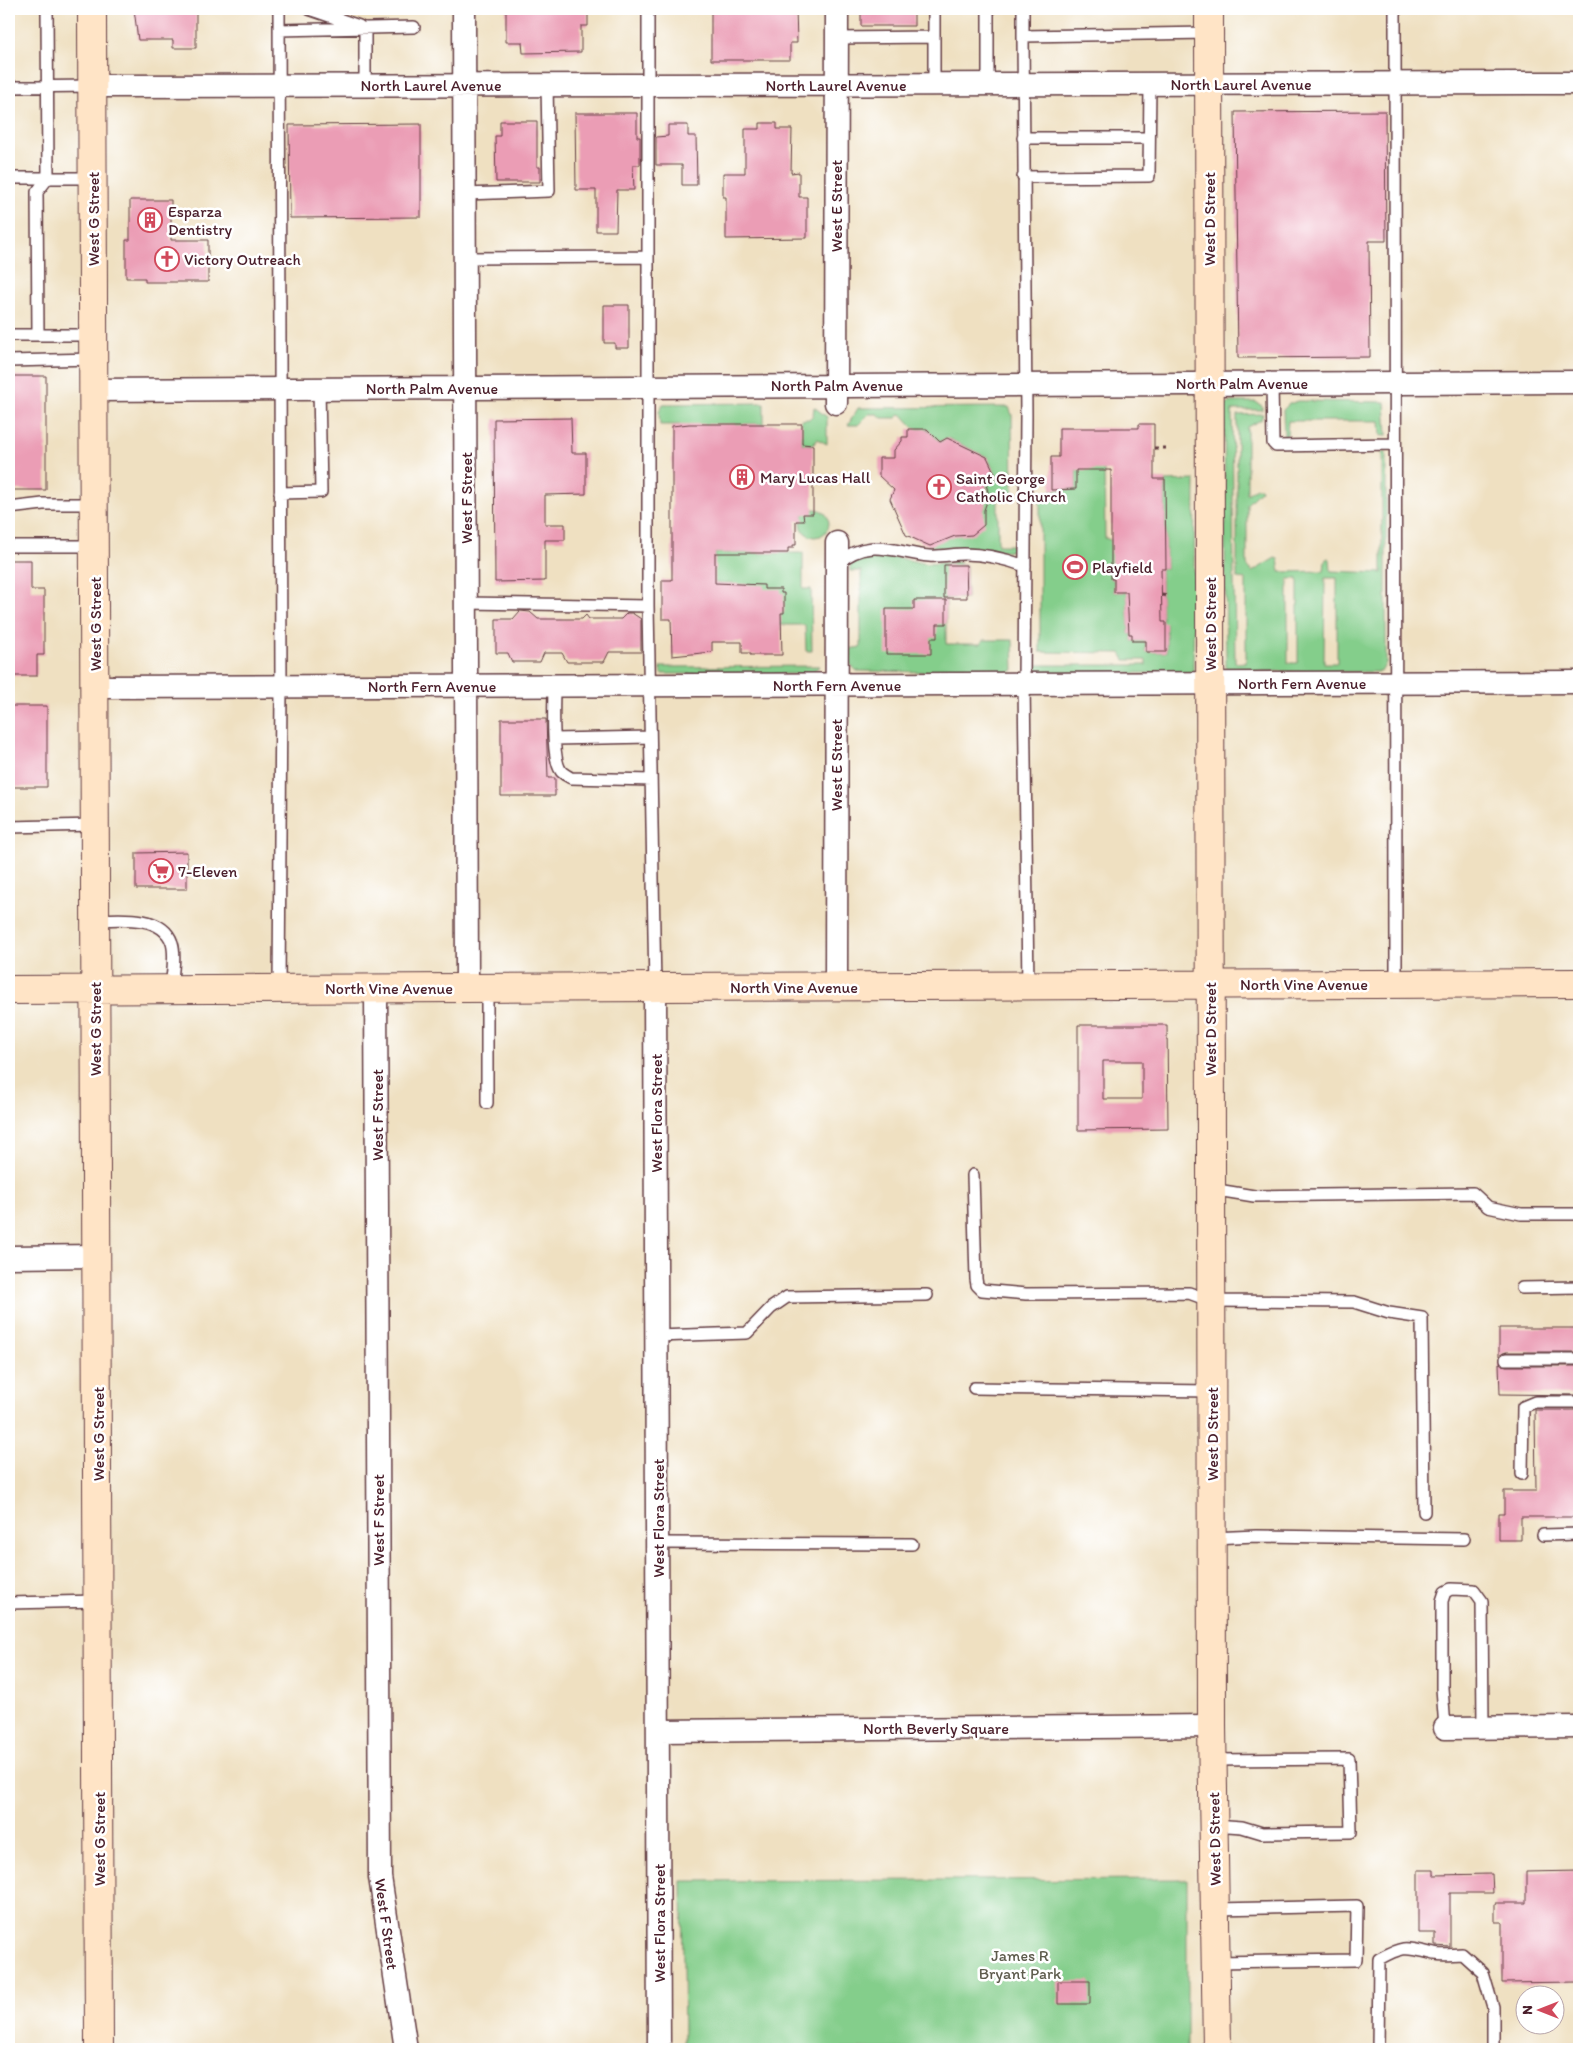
<svg xmlns="http://www.w3.org/2000/svg" width="1588" height="2058" font-family="Itim,sans-serif">
  <style>
    .green { fill: #84ce8b; stroke: #67765b; fill-rule: evenodd }
    .building { fill: #eb9db5; fill-rule: evenodd }
    .lines { fill: none; stroke-linecap: round; stroke-linejoin: round }
    .lane-casing { stroke: #633c42; stroke-width: 14 }
    .street-casing { stroke: #633c42; stroke-width: 25 }
    .secondary-casing { stroke: #633c42; stroke-width: 30 }
    .path { stroke: #633c42; stroke-width: 3; stroke-dasharray: 4 4; stroke-linecap: butt }
    .lane { stroke: #fff; stroke-width: 11 }
    .street { stroke: #fff; stroke-width: 22 }
    .secondary { stroke: #ffe4c6; stroke-width: 28 }
    .labels { text-anchor: middle; stroke-width: 5; stroke-linejoin: round; paint-order: stroke }
    .street-label { font-size: 16px; fill: #4a1f2b; stroke: #fff }
    .poi-label { font-size: 16px; fill: #4a1f2b; stroke: #fff; text-anchor: start }
    .park-label { font-size: 16px; fill: #5e5c4d; stroke: #fff }
  </style>
  <rect width="100%" height="100%" fill="#fff"/>
  <filter id="ink" filterUnits="userSpaceOnUse"><feTurbulence type="fractalNoise" baseFrequency=".02" numOctaves="2"/><feDisplacementMap in="SourceGraphic" scale="10" xChannelSelector="R" yChannelSelector="G"/><feConvolveMatrix kernelMatrix="1 2 1 2 8 2 1 2 1" color-interpolation-filters="sRGB"/></filter>
  <filter id="wash" filterUnits="userSpaceOnUse"><feTurbulence type="fractalNoise" baseFrequency=".0096" numOctaves="4" result="noise"/><feDisplacementMap in="SourceGraphic" scale="20" xChannelSelector="R" yChannelSelector="G"/><feGaussianBlur stdDeviation="1.12" result="paint"/><feColorMatrix in="noise" values="0 0 0 0 0 0 0 0 0 0 0 0 0 0 0 0 0 1.4 0 .05"/><feComposite in="paint" operator="in"/></filter>
  <g filter="url(#wash)">
    <rect width="100%" height="100%" fill="#efe0c1"/>
    <path class="green" d="M1298,401L1385,402L1387,435L1381,436L1380,421H1288L1287,435L1284,436L1283,410L1289,404Z
      M1230,402H1256L1262,406V410H1232L1235,663L1246,662V579L1237,578V415L1263,414L1261,420L1247,427V494L1256,488H1260L1261,490L1247,504V565L1252,572L1275,558L1278,559L1280,572L1324,571L1325,560L1328,558L1330,559L1331,571L1382,573V452H1386V663L1381,672L1226,671L1224,407ZM1325,578H1337V663H1324ZM1288,579H1298V663H1288Z
      M764,403V424L660,425L659,412L663,404Z
      M814,407L827,417V444L817,439L813,445L802,444L801,420L809,419L813,415Z
      M1009,407L1012,415L1013,495L998,496V545H1013V551L967,547L928,548L929,545L984,510L986,484L997,477L987,457L947,438L940,442L927,429H915L901,414L896,418H882L877,414H869L858,425H848L858,408Z
      M1104,466L1105,538L1113,541L1111,579H1114V592H1127L1129,634H1132V641H1145L1146,652H1166V623L1162,622L1161,569H1166L1165,481L1195,480L1193,673H1043L1036,669L1035,665H1146V660H1125L1121,653L1040,652V493L1051,492V490L1076,489V470Z
      M801 523a14 14 0 1 1 28 0a14 14 0 1 1-28 0Z
      M715,553H803V589H811L812,651H806L805,625H747L733,619V583H701L704,559H715Z
      M884,555L928,564L956,562L966,565L967,598H946V644H981L983,640H1013L1014,670L1007,673L857,671C850,665 845,659 848,649L861,647V571H850V565L862,556Z
      M820,666L810,674H662L660,667Z
      M1187,1879V2049H684L682,1881Z"/>
    <g id="blocks">
      <path class="building" d="M134,9H196V48H173V40H138Z
        M506,9H588V26H581V52L523,53L522,42H506Z
        M711,9H796L797,43H790V60H711Z
        M861,9H914V26H861Z
        M1385,111L1386,241H1369L1370,357L1238,358L1235,112Z
        M575,113H637V137H640V165H633L634,190H617L616,231H596V190H576Z
        M500,121H537V167H540V182H496L495,136H500Z
        M760,123H777V129H792L791,173L799,172V197H807V238L726,239V197H723V173H745V129H760Z
        M421,124V217L290,218L289,125Z
        M668,125H688V136H696L697,185H682V165H656V137L668,136Z
        M130,200H171V240H208V282H145V278H126V240H130Z
        M604,305H629V348H615V343H604Z
        M9,376H46V490H9Z
        M571,418L572,453H586V494L545,495V524H565V540H545V581L495,582L494,419Z
        M689,424H802V444L813,445V514H803L804,521H796V545H793V548H788V553H715V583L764,585V589H781V593H784V613H781L782,655H750V653H742V642H712V652L672,656L671,619H662V580H672V426Z
        M1139,424H1154V479H1165L1166,569H1161L1162,622H1166V652H1146V641H1132V634H1129L1127,592H1114V579H1111V470H1076V489L1051,490V457H1059V428H1139Z
        M908,429H927L940,442L947,438L987,457L997,478L986,484L989,496L984,510V525L972,535L955,536L930,546L906,535L890,499L894,490L879,476V458H894V450L902,441V437H908Z
        M9,560H31V590H44V655H37V676H9Z
        M944,565H966L967,598H944Z
        M914,600H946V624H937V638H931V654H886V609H914Z
        M520,611L530,612L538,619H582L586,615L589,619H621L627,613H632L641,619V652H609L604,662H567L562,653H544L540,662H512L508,653H496V619H513Z
        M9,706H47V787H9Z
        M501,719H546L548,778H555V796H501Z
        M187,852V889H136V853Z
        M1078,1025H1167L1168,1129L1078,1130ZM1103,1061H1142V1099H1103Z
        M1499,1328H1579V1352H1506L1499,1356Z
        M1499,1363L1506,1366H1579V1395L1500,1394Z
        M1579,1410V1517H1521V1540H1499V1514H1504V1491H1536L1535,1410Z
        M1418,1870H1434V1875L1492,1874L1493,1893H1450V1947L1435,1946V1933H1418Z
        M1579,1871V1982L1502,1983V1922H1495V1903H1526V1872Z
        M1058,1981H1090V2004H1058Z"/>
    </g>
  </g>
  <g filter="url(#ink)">
    <use href="#blocks" fill-opacity="0" stroke="#633c42" stroke-width="1"/>
    <g class="lines">
      <defs>
        <path id="lane" d="M309,9L359,26
          M648,9V606L655,987
          M988,9V84
          M1023,9V36L1209,33
          M1395,9L1396,984
          M365,28V85
          M279,30L414,27
          M1023,36L1026,415L1024,684L1028,986
          M837,38L934,37
          M934,85V9
          M9,87L93,86
          M1023,138H1149
          M1023,177L1149,176L1150,84
          M9,178H93
          M465,194L549,191L547,85
          M465,258L647,257
          M9,335H93
          M38,335L37,192L48,178L47,9
          M9,361L94,359
          M1272,383L1273,443L1276,446L1394,444
          M280,493L321,492L319,388
          M9,508L43,504H94
          M9,546H95
          M838,563C869,536 895,553 929,556C941,557 953,554 964,554C984,554 1006,559 1025,566
          M465,603L648,606
          M554,686C554,704 551,758 561,771C563,774 568,776 571,778L651,780
          M555,739L650,737
          M9,827L94,825
          M95,920C118,919 163,914 172,943C176,956 172,975 171,989
          M487,987V1103
          M279,989L281,687L279,9
          M973,1175L976,1279L977,1285L982,1290L1026,1294L1189,1293L1211,1301L1354,1302L1389,1313L1422,1318L1424,1512
          M1211,1189L1254,1196L1473,1193L1488,1207L1521,1214H1579
          M1522,1288L1579,1287
          M657,1336L747,1333L771,1308L787,1297L927,1295
          M1506,1359H1579
          M974,1388L1212,1391
          M1522,1474L1523,1407L1535,1402H1579
          M1543,1535L1579,1534
          M1212,1538L1256,1536L1464,1539
          M658,1543L912,1544
          M9,1603L98,1601
          M1445,1728L1442,1688V1601L1445,1592L1451,1589L1474,1590L1482,1601L1483,1728
          M1213,1760L1349,1759L1351,1832L1262,1833L1242,1827L1214,1825
          M1215,1909L1357,1906L1356,1960L1216,1962
          M1378,2049L1379,1959C1406,1944 1407,1948 1435,1954C1443,1956 1453,1954 1462,1954L1483,1973L1493,2007V2049"/>
        <path id="street" d="M464,9L467,987
          M93,86L1579,83
          M94,390L1579,382
          M836,403L837,9
          M96,687L1579,682
          M655,987L659,2049
          M836,987L837,543
          M376,988L380,1877L406,2049
          M9,1257L97,1256
          M1445,1728L1579,1727
          M659,1731L1212,1726"/>
        <path id="secondary" d="M92,9L99,2049
          M1209,9L1212,1726L1217,2049
          M9,990L1579,983"/>
      </defs>
      <use href="#lane" class="lane-casing"/>
      <use href="#street" class="street-casing"/>
      <use href="#secondary" class="secondary-casing"/>
      <path class="path" d="M1154,448H1166
        M1162,595L1168,596"/>
      <use href="#lane" class="lane"/>
      <use href="#street" class="street"/>
      <use href="#secondary" class="secondary"/>
    </g>
  </g>
  <defs>
    <symbol id="building-ring" viewBox="-11 -11 22 22"><circle r="9.5" fill="#fff" stroke="#d1495b" stroke-width="1.5"/><path d="M-4-6H4V6H1V3H-1V6H-4ZM-2.5-4.3h1.7v1.8h-1.7ZM.8-4.3h1.7v1.8H.8ZM-2.5-1h1.7V.8h-1.7ZM.8-1h1.7V.8H.8Z" fill="#d1495b"/></symbol>
    <symbol id="church-ring" viewBox="-11 -11 22 22"><circle r="9.5" fill="#fff" stroke="#d1495b" stroke-width="1.5"/><path d="M-1.2-6h2.4v3.5h3.3v2.4h-3.3V6h-2.4V-.1h-3.3v-2.4h3.3Z" fill="#d1495b"/></symbol>
    <symbol id="stadium-ring" viewBox="-11 -11 22 22"><circle r="9.5" fill="#fff" stroke="#d1495b" stroke-width="1.5"/><path d="M0-5a6.5 5 0 1 0 0 10a6.5 5 0 1 0 0-10ZM-3.5-1.8h7v3.6h-7Z" fill="#d1495b"/></symbol>
    <symbol id="supermarket-ring" viewBox="-11 -11 22 22"><circle r="9.5" fill="#fff" stroke="#d1495b" stroke-width="1.5"/><path d="M-6-5.5h2.5l.6 2H6L4.5 2H-2.5L-4.4-4H-6ZM-1.5 3.2a1.3 1.3 0 1 0 .1 0ZM3 3.2a1.3 1.3 0 1 0 .1 0Z" fill="#d1495b"/></symbol>
  </defs>
  <g fill-rule="evenodd">
    <use href="#building-ring" x="136" y="206" width="28" height="28"/>
    <use href="#church-ring" x="153" y="245" width="28" height="28"/>
    <use href="#building-ring" x="728" y="463" width="28" height="28"/>
    <use href="#church-ring" x="925" y="473" width="28" height="28"/>
    <use href="#stadium-ring" x="1061" y="553" width="28" height="28"/>
    <use href="#supermarket-ring" x="147" y="857" width="28" height="28"/>
  </g>
  <g class="labels">
    <g class="street-label">
      <text x="1241" y="90">North Laurel Avenue</text>
      <text x="431" y="91">North Laurel Avenue</text>
      <text x="836" y="91">North Laurel Avenue</text>
      <text transform="translate(836 206) rotate(-90)" y="6">West E Street</text>
      <text transform="translate(93 219) rotate(-90)" y="6">West G Street</text>
      <text transform="translate(1209 219) rotate(-90)" y="6">West D Street</text>
      <text x="1242" y="389">North Palm Avenue</text>
      <text x="837" y="391">North Palm Avenue</text>
      <text x="432" y="394">North Palm Avenue</text>
      <text transform="translate(466 498) rotate(-90)" y="6">West F Street</text>
      <text transform="translate(95 624) rotate(-90)" y="6">West G Street</text>
      <text transform="translate(1210 624) rotate(-90)" y="6">West D Street</text>
      <text x="1302" y="689">North Fern Avenue</text>
      <text x="837" y="691">North Fern Avenue</text>
      <text x="432" y="692">North Fern Avenue</text>
      <text transform="translate(836 765) rotate(-90)" y="6">West E Street</text>
      <text x="1304" y="990">North Vine Avenue</text>
      <text x="794" y="993">North Vine Avenue</text>
      <text x="389" y="994">North Vine Avenue</text>
      <text transform="translate(95 1029) rotate(-90)" y="6">West G Street</text>
      <text transform="translate(1210 1029) rotate(-90)" y="6">West D Street</text>
      <text transform="translate(656 1113) rotate(-90)" y="6">West Flora Street</text>
      <text transform="translate(377 1115) rotate(-90)" y="6">West F Street</text>
      <text transform="translate(98 1434) rotate(-90)" y="6">West G Street</text>
      <text transform="translate(1212 1434) rotate(-90)" y="6">West D Street</text>
      <text transform="translate(658 1518) rotate(-90)" y="6">West Flora Street</text>
      <text transform="translate(378 1520) rotate(-90)" y="6">West F Street</text>
      <text x="936" y="1734">North Beverly Square</text>
      <text transform="translate(99 1839) rotate(-90)" y="6">West G Street</text>
      <text transform="translate(1214 1839) rotate(-91)" y="6">West D Street</text>
      <text transform="translate(659 1923) rotate(-90)" y="6">West Flora Street</text>
      <text transform="translate(387 1924) rotate(82)" y="6">West F Street</text>
    </g>
    <g class="poi-label">
      <text x="168" y="217">Esparza<tspan x="168" dy="18">Dentistry</tspan></text>
      <text x="184" y="265">Victory Outreach</text>
      <text x="760" y="483">Mary Lucas Hall</text>
      <text x="956" y="484">Saint George<tspan x="956" dy="18">Catholic Church</tspan></text>
      <text x="1092" y="573">Playfield</text>
      <text x="178" y="877">7-Eleven</text>
    </g>
    <g class="park-label">
      <text x="1020" y="1961">James R<tspan x="1020" dy="18">Bryant Park</tspan></text>
    </g>
  </g>
  <rect width="1588" height="2058" fill="none" stroke="#fff" stroke-width="30"/>
  <g transform="translate(1540 2010) rotate(270)"><circle r="24" fill="#ffffff" stroke="#b7a5aa"/>
  <path d="M0-4L9 19L0 12L-9 19Z" fill="#d1495b"/>
  <text y="-8" font-size="14" font-weight="bold" text-anchor="middle" fill="#4a1f2b">N</text>
  </g>
</svg>
